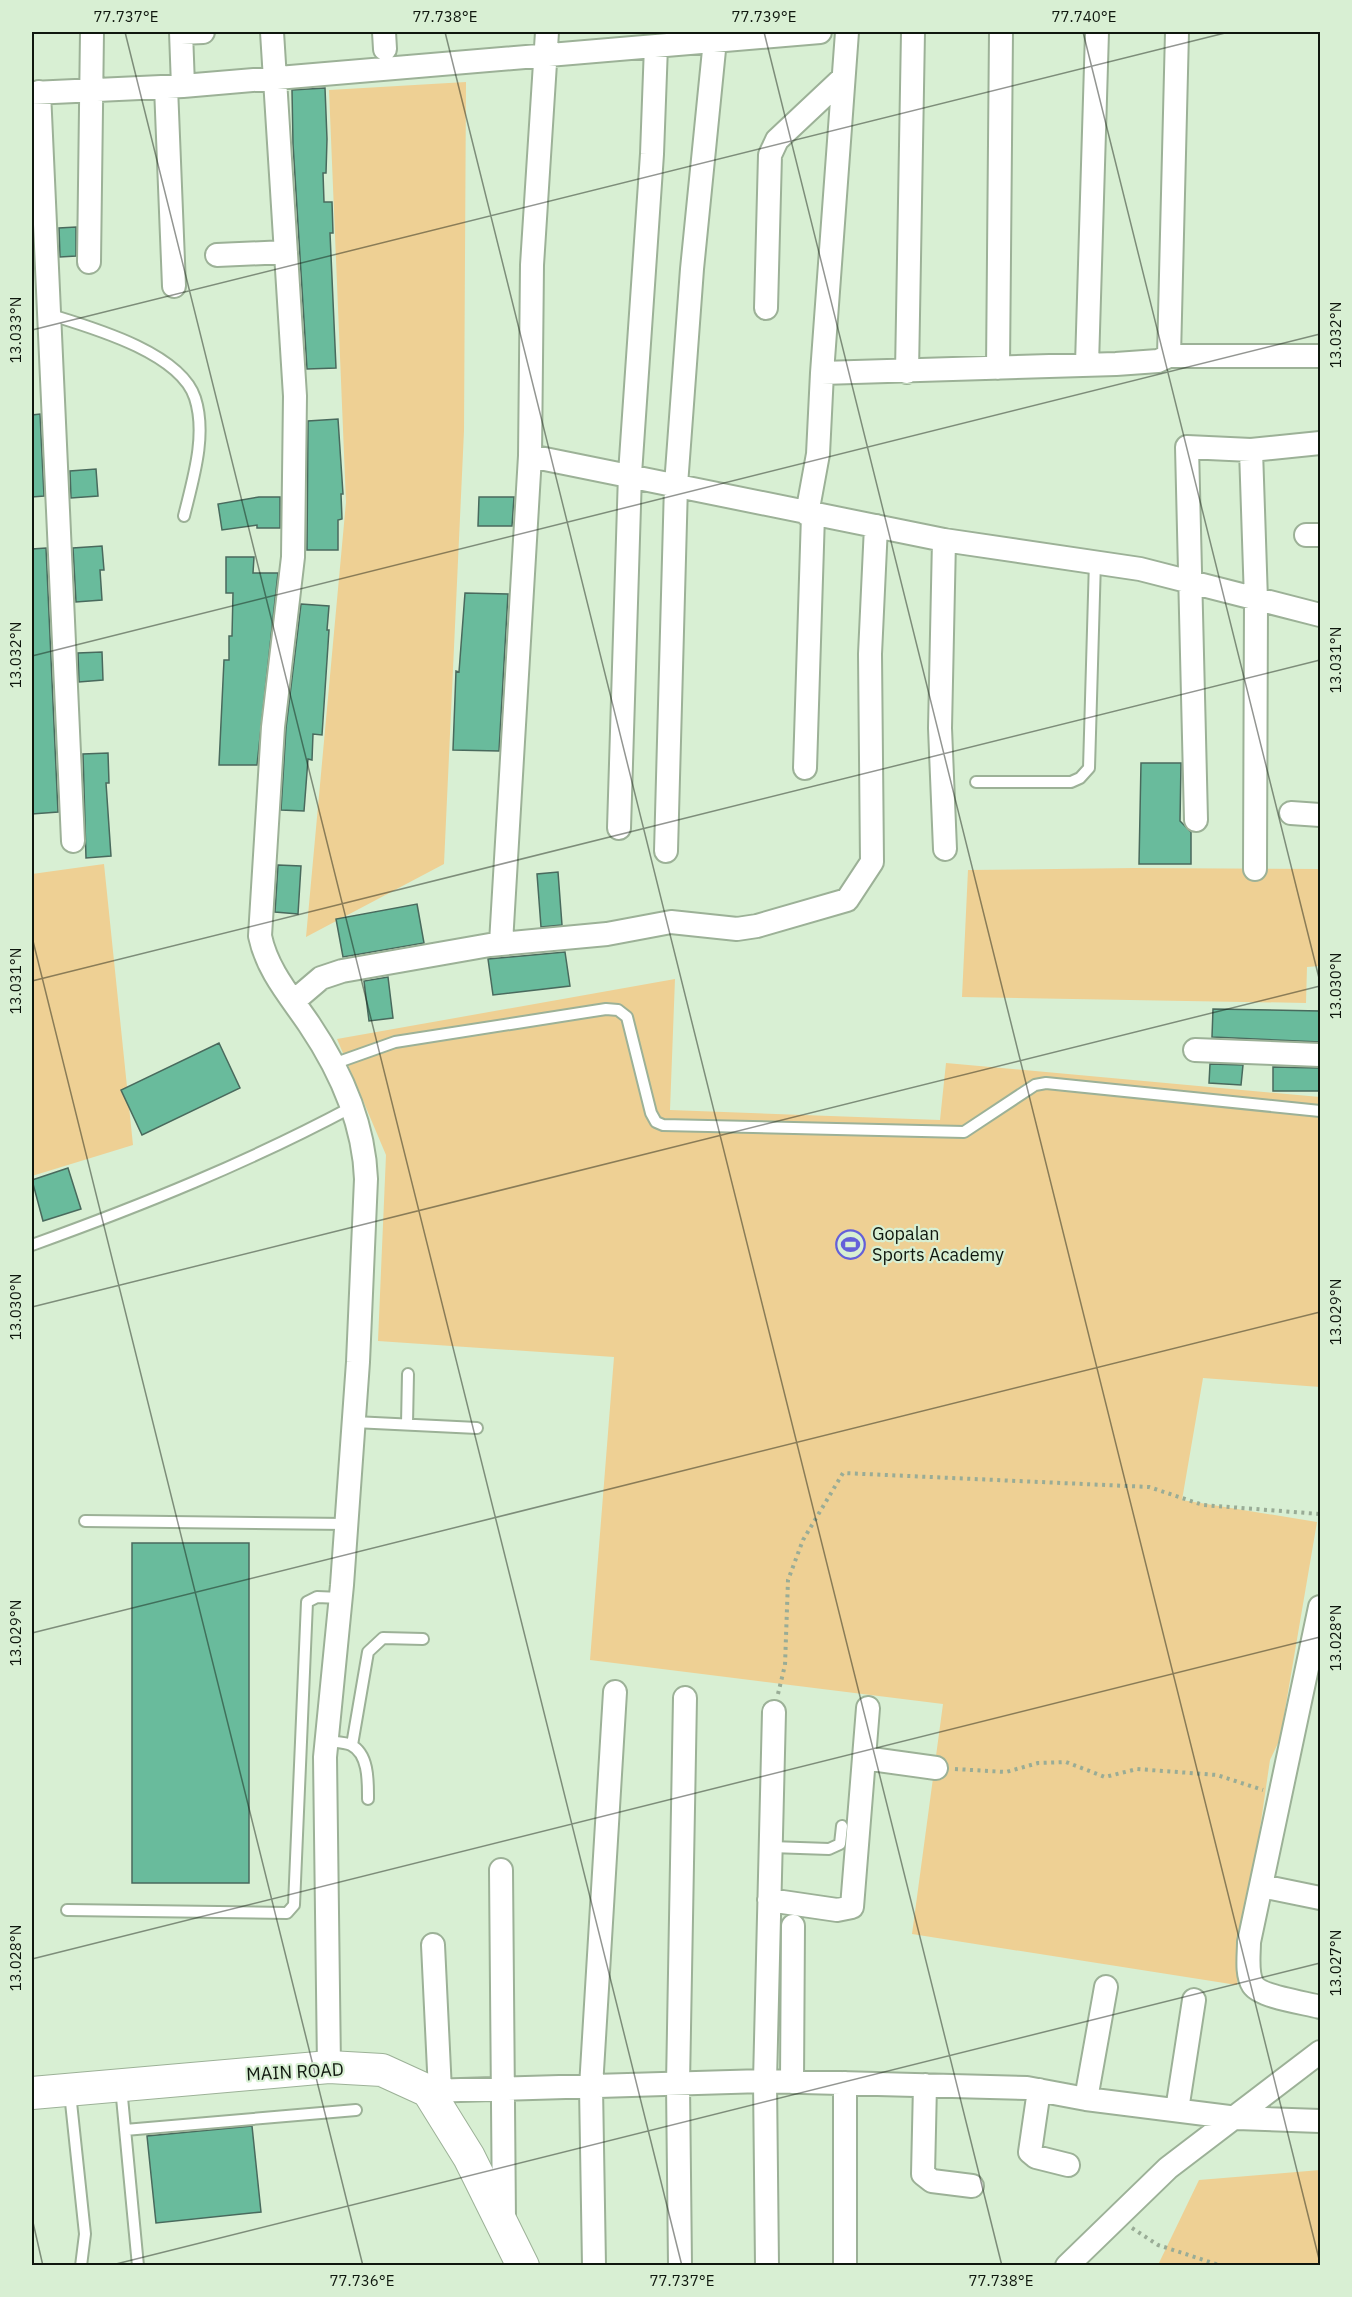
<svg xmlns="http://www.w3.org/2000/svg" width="1352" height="2297" font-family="'IBM Plex Sans',sans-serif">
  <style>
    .green { fill: #eed094 }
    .building { fill: #69bb9c; stroke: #496a5d; stroke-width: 1.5 }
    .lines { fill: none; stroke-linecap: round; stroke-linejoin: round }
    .lane-casing { stroke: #9cb197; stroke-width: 14 }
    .street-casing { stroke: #9cb197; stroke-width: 26 }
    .secondary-casing { stroke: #9cb197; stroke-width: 34 }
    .path { stroke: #99ac96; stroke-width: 4; stroke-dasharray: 3 4.5; stroke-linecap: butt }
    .lane { stroke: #fff; stroke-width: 10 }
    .street { stroke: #fff; stroke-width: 22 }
    .secondary { stroke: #fff; stroke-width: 32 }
    .ticks { fill: none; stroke: #0f170e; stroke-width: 1.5; stroke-opacity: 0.45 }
    .labels { text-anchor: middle; stroke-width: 4.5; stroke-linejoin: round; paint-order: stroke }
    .poi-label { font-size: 18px; fill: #0f170e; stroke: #d8efd3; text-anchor: start }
    .street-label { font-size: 18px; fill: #0f170e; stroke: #d8efd3 }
    .neatline { fill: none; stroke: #0f170e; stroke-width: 2 }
    .ticks-label { font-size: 15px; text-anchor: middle; fill: #0f170e }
  </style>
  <rect width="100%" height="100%" fill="#d8efd3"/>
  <path class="green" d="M466,82L464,431L444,864L306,937L346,502L329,90Z
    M104,864L133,1145L32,1176V874Z
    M1135,868L1320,869V966L1307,967L1306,1003L962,997L968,870Z
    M675,979L670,1110L940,1120L946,1063L1320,1097V1387L1203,1378L1182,1500L1317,1522L1280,1739L1270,1760L1237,1985L912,1934L943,1704L590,1660L614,1357L378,1341L386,1155L337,1039Z
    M1320,2170V2265H1158L1199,2180Z"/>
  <path class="building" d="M325,88L327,139L326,173H323L324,202H332L333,233H330L336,368L307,369L293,144L292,90Z
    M76,227V256L60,257L59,228Z
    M40,414L44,496L32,497V415Z
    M338,419L343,494H341L342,519L338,520V550H307L308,421Z
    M96,469L98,496L71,498L70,471Z
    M259,497H280V528H257V525L222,530L218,504Z
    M479,497H514L512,526H478Z
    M102,546L104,570H100L102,600L76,602L73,548Z
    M46,548L58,812L32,814V549Z
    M226,557H254L253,573H278L257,765H219L224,660H229V636H232L233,593H226Z
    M465,593L508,594L499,751L453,750L456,671L459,672Z
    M301,604L329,606L327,630H329L322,735L313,734L312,760L308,759L304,811L281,810L286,728Z
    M102,652L103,680L79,682L78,653Z
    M108,753L109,783H106L111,856L86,858L83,754Z
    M1141,763H1181L1180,821L1191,832V864H1139Z
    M278,865L301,866L298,914L275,912Z
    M558,872L562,925L541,927L537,874Z
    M417,904L424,943L343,957L336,919Z
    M565,952L570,986L493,995L488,959Z
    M388,977L393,1018L369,1021L364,981Z
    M1213,1009L1320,1011V1042L1212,1037Z
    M219,1043L240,1088L142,1135L121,1090Z
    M1210,1064L1243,1065L1241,1085L1209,1083Z
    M1273,1067L1320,1068V1091H1273Z
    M68,1168L81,1209L43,1221L32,1180Z
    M132,1543H249V1883H132Z
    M252,2126L261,2212L156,2223L147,2136Z"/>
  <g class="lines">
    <defs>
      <path id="lane" d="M48,314C90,327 180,352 195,398C207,435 193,479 184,516
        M976,782H1071L1080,778L1089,768L1095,561
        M333,1064L395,1042L606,1009L618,1010L627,1017L651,1113L656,1122L663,1125L964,1132L1035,1085L1046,1083L1320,1111
        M32,1245C143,1205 247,1163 352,1107
        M354,1422L477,1428
        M407,1424L408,1374
        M85,1521L347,1524
        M327,1741C334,1742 345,1742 351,1745C369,1754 368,1782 368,1799
        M352,1745L368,1652L383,1638L423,1639
        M771,1847L829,1849L840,1844L842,1826
        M67,1910L287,1913L294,1905L307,1602L317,1597L341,1598
        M121,2087L138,2266
        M70,2093L85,2234L81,2266
        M125,2130L356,2110"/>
      <path id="street" d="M181,32L183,86
        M272,32L295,396L293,557L273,727L260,936C267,970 290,996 309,1024C340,1070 364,1124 366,1179L358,1362L342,1585L325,1757L329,2067
        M384,32L385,49
        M181,33L203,32
        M166,87L174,286
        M39,92L73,841
        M32,93L183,86L820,32
        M217,255L286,252
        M89,262L92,32
        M766,308L770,155L777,140L843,78
        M1169,356L1177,32
        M1087,364L1097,32
        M998,368L1001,32
        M907,372L913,32
        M822,373L1116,364L1158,361L1169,356H1320
        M1251,450L1256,600L1255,869
        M530,456L944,540L1140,569L1320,615
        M807,514L818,454L822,373L847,32
        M1306,535H1320
        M944,540L940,728L945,849
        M805,768L813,515
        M1291,813L1320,815
        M1196,820L1187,447L1251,450L1320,443
        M619,828L630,474L652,154L656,46
        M666,851L676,485L692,269L715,40
        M490,945L607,934L671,922L737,929L757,926L847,900L872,862L870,654L876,526
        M294,1001L321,978L342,971L501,943L530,456L532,265L547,32
        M1195,1050L1320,1055
        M1320,1607L1249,1942C1249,1955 1246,1974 1253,1985C1261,1997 1306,2003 1320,2007
        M864,1758L936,1768
        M501,1870L504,2221
        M1261,1886L1320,1898
        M769,1900L837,1910L852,1907L868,1708
        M433,1945L440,2091
        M792,2082L793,1926
        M845,2083V2266
        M925,2085L923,2174L932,2181L972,2186
        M1039,2090L1030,2152L1036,2157L1068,2165
        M428,2091L765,2081L1027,2088L1086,2099L1237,2118L1320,2121
        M1086,2099L1106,1987
        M1177,2110L1194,2000
        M594,2266L591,2087L615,1692
        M680,2266L678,2084L685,1698
        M767,2266L765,2081L774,1712
        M1067,2266L1168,2168L1320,2052"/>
      <path id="secondary" d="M32,2093L329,2067L382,2070L428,2091L469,2157L523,2266"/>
    </defs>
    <use href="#lane" class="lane-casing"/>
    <use href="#street" class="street-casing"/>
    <use href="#secondary" class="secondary-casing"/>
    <path class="path" d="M778,1694L785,1665L788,1580L803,1540L843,1473L1149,1487L1203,1505L1320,1514
      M955,1769L1006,1772L1038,1763L1066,1762L1105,1777L1137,1769L1217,1775L1263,1790
      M1132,2228L1158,2245L1222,2266"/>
    <use href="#lane" class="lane"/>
    <use href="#street" class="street"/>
    <use href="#secondary" class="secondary"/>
  </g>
  <path class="ticks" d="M125,32L682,2266M445,32L1002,2266M764,32L1320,2263M1083,32L1320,982M32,330L1229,32M32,656L1320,334M32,937L363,2266M32,981L1320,660M32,1307L1320,986M32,1633L1320,1312M32,1959L1320,1637M32,2218L43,2266M108,2266L1320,1963"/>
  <defs>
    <symbol id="stadium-ring" viewBox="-11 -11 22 22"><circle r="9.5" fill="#d8efd3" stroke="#6460d9" stroke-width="1.5"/><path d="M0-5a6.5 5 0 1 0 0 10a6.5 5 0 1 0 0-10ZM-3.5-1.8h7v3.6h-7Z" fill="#6460d9"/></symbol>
  </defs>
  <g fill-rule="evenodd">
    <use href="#stadium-ring" x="834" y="1228" width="33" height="33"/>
  </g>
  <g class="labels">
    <g class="poi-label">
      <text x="872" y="1240">Gopalan<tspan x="872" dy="21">Sports Academy</tspan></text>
    </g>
    <g class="street-label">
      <text transform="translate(295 2072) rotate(-3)" y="6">MAIN ROAD</text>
    </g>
  </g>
  <rect width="1352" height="2297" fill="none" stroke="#d8efd3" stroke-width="66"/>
  <rect x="33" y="33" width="1286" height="2231" class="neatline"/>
  <g class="ticks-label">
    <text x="126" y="22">77.737°E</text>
    <text x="445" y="22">77.738°E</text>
    <text x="764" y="22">77.739°E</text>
    <text x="1084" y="22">77.740°E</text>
    <text transform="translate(16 330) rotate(-90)" y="5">13.033°N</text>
    <text transform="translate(1336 335) rotate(-90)" y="5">13.032°N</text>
    <text transform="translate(16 655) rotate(-90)" y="5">13.032°N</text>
    <text transform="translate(1336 660) rotate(-90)" y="5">13.031°N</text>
    <text transform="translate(16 981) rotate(-90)" y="5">13.031°N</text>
    <text transform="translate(1336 986) rotate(-90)" y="5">13.030°N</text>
    <text transform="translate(16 1307) rotate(-90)" y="5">13.030°N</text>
    <text transform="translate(1336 1312) rotate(-90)" y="5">13.029°N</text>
    <text transform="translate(16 1633) rotate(-90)" y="5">13.029°N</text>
    <text transform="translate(1336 1638) rotate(-90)" y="5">13.028°N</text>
    <text transform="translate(16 1958) rotate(-90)" y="5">13.028°N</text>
    <text transform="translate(1336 1963) rotate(-90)" y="5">13.027°N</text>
    <text x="362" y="2286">77.736°E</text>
    <text x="682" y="2286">77.737°E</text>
    <text x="1001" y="2286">77.738°E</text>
  </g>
</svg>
